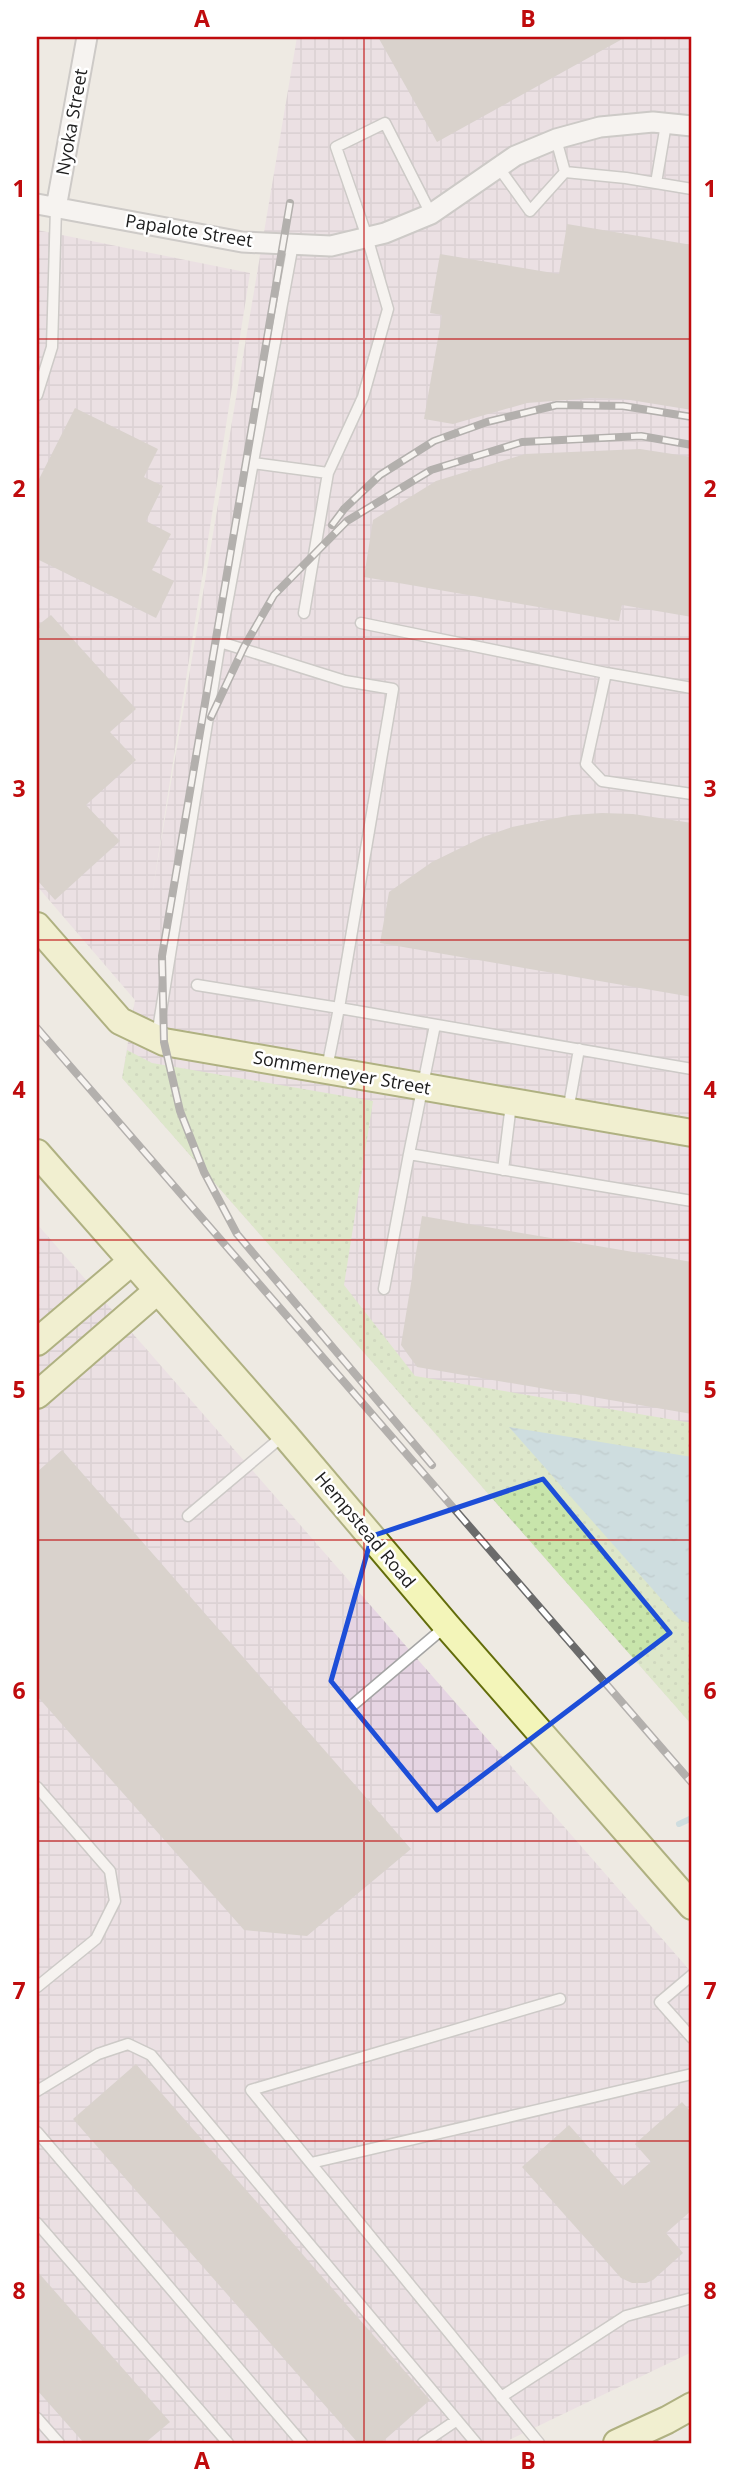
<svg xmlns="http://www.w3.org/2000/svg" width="729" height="2480" font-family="'Open Sans',sans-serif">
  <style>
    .industrial { fill: url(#industrial-grid) }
    .grass { fill: url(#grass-dots) }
    .water { fill: url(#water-ripples) }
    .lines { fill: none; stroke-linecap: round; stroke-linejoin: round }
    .stream { stroke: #a6ced9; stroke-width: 6 }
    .building { fill: #beb6b0 }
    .lane-casing { stroke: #a4a4a4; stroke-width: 13 }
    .street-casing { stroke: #a4a4a4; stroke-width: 23 }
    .secondary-casing { stroke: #636d0b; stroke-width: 30 }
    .lane { stroke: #fff; stroke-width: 10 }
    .street { stroke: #fff; stroke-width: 19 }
    .secondary { stroke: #f3f5b9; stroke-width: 26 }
    .rail-casing { stroke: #6b6b6b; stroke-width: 8 }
    .rail { stroke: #fff; stroke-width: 5; stroke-dasharray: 16; stroke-linecap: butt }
    .marked { fill: none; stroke: #1d4ed8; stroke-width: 5; stroke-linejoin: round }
    .grid { fill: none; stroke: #bf0b0d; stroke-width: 2; stroke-opacity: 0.55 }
    .labels { text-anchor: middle; stroke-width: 5; stroke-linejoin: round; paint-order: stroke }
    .street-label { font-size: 18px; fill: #1d1d1d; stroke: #fff }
    .neatline { fill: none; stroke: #bf0b0d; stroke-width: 2.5 }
    .grid-label { font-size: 23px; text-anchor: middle; font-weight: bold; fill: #bf0b0d }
  </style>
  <defs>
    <pattern id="industrial-grid" width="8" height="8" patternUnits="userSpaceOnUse" patternTransform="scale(1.75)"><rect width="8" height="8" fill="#e6d5e3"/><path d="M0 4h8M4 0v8" fill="none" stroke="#c5b6c2"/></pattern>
    <pattern id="grass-dots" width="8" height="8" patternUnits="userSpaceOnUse" patternTransform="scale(1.75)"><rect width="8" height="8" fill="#c8e5ab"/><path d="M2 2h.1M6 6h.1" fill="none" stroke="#abc493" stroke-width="1.8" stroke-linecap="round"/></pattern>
    <pattern id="water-ripples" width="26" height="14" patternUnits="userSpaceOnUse" patternTransform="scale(1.75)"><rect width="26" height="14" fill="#a6ced9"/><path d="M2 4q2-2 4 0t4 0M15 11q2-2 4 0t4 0" fill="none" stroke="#8eb0ba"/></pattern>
  </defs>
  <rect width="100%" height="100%" fill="#eeeae3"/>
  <path class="industrial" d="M297,37H692V1725L122,1078L135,1000L37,886V230L250,273L152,895Z
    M37,1224L692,1973V2352L503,2443H37Z"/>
  <path class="grass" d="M127,1050L152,1063L373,1101L344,1285L415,1376L692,1423V1725L122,1078Z"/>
  <path class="water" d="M509,1427L692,1457V1624L679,1619Z"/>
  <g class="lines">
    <path class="stream" d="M679,1824L692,1818"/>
  </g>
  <path class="building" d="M378,37H626L437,142Z
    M567,224L692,245V410L624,399L591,398L527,403L453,424L424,419L442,315L430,313L440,254L559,274Z
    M75,408L158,449L144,477L163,486L146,521L171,534L152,570L174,581L156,618L37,559V483Z
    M640,449L692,457V617L622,605L619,621L364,577L373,520L436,481L525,454Z
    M51,615L136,709L110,732L136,760L86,805L120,841L55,900L37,880V632L40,629L37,626Z
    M602,813L633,814L692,823V997L380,943L389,892L432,862L483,837L512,827L572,815Z
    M422,1216L692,1262V1414L417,1367L401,1345Z
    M62,1450L411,1849L307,1936L244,1930L37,1696V1472Z
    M136,2064L430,2400L381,2443H358L73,2119Z
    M682,2102L692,2113V2210L666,2233L683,2253L653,2280L646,2283H632L621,2278L522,2167L569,2125L623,2186L651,2162L635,2144Z
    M37,2271L170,2422L145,2443H84L37,2390Z"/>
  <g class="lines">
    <defs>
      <path id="lane" d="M556,139L565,172L626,178L692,189
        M499,168L530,211L565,172
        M656,183L666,124
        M37,395L52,347L56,208
        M253,463L328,473L304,613
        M328,473L363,397L388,309L367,237L336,147L385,123L431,214
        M361,623L606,673L586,764L602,781L692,794
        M606,673L692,688
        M197,985L339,1008L393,689L345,681L220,642
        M157,1036L220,642L293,244
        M327,1068L339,1008L692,1069
        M568,1111L579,1049
        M409,1154L435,1025
        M503,1170L511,1104
        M384,1289L409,1154L692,1201
        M188,1516L284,1435
        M354,1704L446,1626
        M37,1787L110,1871L115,1901L96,1939L37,1987
        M692,1975L660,2002L692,2038
        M37,2091L98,2054L128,2044L151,2055L476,2443
        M37,2132L302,2443
        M311,2163L692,2074
        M37,2223L228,2443
        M501,2397L626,2316L692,2298
        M37,2418L59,2443
        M423,2443L457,2420
        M539,2443L251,2090L560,1999"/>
      <path id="street" d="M37,204L242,242L331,246L385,233L431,214L515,156L556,139L600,127L653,122L692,126
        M56,208L87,37"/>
      <path id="secondary" d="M37,926L120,1021L164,1042L692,1133
        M37,1153L285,1435L447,1626L692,1906
        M37,1342L131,1262
        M37,1395L157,1291
        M617,2443L667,2420L692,2406"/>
    </defs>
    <use href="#lane" class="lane-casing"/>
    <use href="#street" class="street-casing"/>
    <use href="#secondary" class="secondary-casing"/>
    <use href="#lane" class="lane"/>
    <use href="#street" class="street"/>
    <use href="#secondary" class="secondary"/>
    <defs>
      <path id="rail" d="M290,203L162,956L164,1042L180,1111L204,1172L237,1234L432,1465
        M332,525L344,509L380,475L434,441L487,422L557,405L623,406L692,417
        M211,717L244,647L274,595L347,521L431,470L522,442L641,436L692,445
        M37,1028L692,1783"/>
    </defs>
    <use href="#rail" class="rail-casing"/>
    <use href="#rail" class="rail"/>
  </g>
  <path d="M0 0H729V2480H0ZM543,1479L670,1633L437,1810L331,1681L372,1536Z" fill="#eeeae3" fill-opacity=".55" fill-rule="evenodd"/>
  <path class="marked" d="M543,1479L670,1633L437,1810L331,1681L372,1536Z"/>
  <path class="grid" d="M364,37V2443M37,339H692M37,639H692M37,940H692M37,1240H692M37,1540H692M37,1841H692M37,2141H692"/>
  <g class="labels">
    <g class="street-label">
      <text transform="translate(72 122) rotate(-80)" y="6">Nyoka Street</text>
      <text transform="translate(189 231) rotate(9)" y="6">Papalote Street</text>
      <text transform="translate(342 1073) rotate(10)" y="6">Sommermeyer Street</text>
      <text transform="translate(365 1530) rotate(50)" y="6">Hempstead Road</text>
    </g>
  </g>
  <rect width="729" height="2480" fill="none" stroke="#ffffff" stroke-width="77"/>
  <rect x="38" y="38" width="652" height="2404" class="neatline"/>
  <g class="grid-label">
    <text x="202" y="27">A</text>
    <text x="528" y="27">B</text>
    <text x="19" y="197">1</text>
    <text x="710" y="197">1</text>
    <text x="19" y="497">2</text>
    <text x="710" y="497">2</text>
    <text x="19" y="797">3</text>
    <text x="710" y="797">3</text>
    <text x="19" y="1098">4</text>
    <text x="710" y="1098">4</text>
    <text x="19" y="1398">5</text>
    <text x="710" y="1398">5</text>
    <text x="19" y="1699">6</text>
    <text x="710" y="1699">6</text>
    <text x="19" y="1999">7</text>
    <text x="710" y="1999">7</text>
    <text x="19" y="2299">8</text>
    <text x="710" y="2299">8</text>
    <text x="202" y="2469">A</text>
    <text x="528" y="2469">B</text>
  </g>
</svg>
